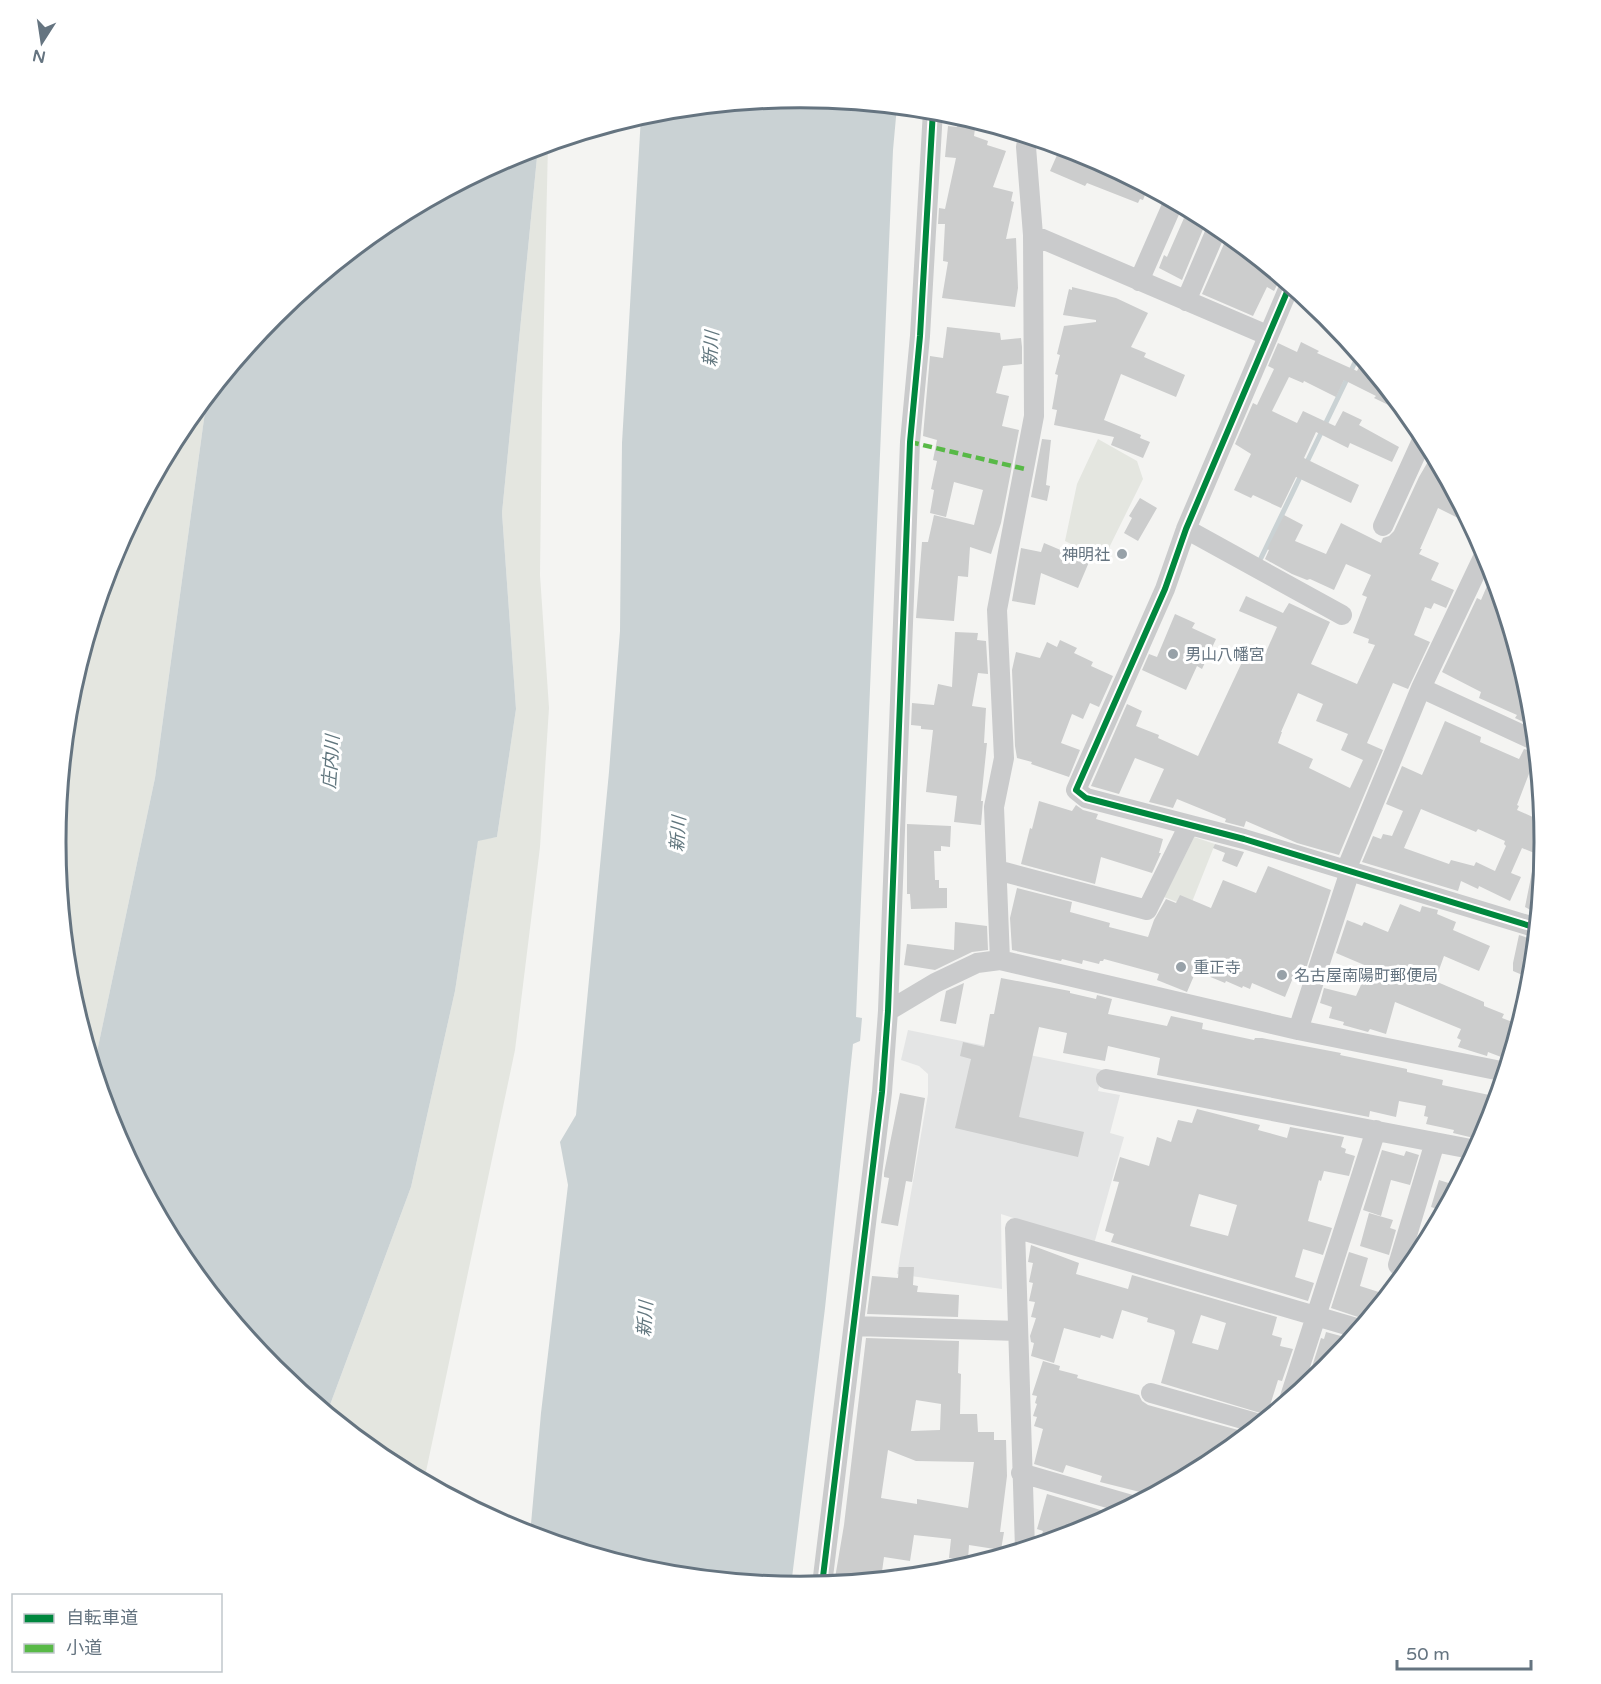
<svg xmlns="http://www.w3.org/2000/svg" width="1601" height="1684" font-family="'Varela Round','Noto Sans JP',sans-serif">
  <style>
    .built { fill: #e4e5e5 }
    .green { fill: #e4e6e0 }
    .water { fill: #cad2d4 }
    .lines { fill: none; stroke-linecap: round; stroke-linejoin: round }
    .stream { stroke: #cad2d4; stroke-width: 5 }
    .building { fill: #cccdcd; fill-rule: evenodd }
    .minor { stroke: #cacbcc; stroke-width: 20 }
    .quiet { stroke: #58b947; stroke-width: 4.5; stroke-dasharray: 9 4.5; stroke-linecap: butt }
    .cycleway-casing { stroke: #fff; stroke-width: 10 }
    .cycleway { stroke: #00873e; stroke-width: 6 }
    .poi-dot { fill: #97a1a8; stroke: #fff; stroke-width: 2 }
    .labels { text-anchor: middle; stroke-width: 6; stroke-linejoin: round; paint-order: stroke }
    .poi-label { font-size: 16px; fill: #657480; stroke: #fff; text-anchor: start }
    .water-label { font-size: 18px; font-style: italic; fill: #61767e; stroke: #fff }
    .rim { fill: none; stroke: #657480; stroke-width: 3 }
  </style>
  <rect width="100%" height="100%" fill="#f4f4f2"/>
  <path class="built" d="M908,1030L1103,1070L1098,1091L1120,1095L1110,1133L1124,1137L1094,1244L1001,1214L1002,1289L897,1274L928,1094V1074L919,1066L901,1060Z"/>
  <path class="green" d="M548,144L542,404L540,575L549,708L540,847L515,1050L424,1481L386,1461L327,1413L411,1187L455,991L478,840L497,837L516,709L502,513L538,147Z
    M207,397L155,778L94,1066L70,987L56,842L70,696L112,557L181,428Z
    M1098,439L1137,461L1143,479L1103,560L1065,541L1077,484Z
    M1194,837L1215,844L1190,907L1164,897Z"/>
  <path class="water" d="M801,97L897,106L893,150L856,1017L862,1018L860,1041L853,1044L825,1308L791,1586L655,1573L530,1535L541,1413L568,1185L560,1142L576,1115L609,772L620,631L622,443L641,116L656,111Z
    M538,147L502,513L516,709L497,837L478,841L455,991L411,1187L327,1413L273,1369L181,1256L112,1127L94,1066L155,778L207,397L274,315L387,222L516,154Z"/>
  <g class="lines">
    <path class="stream" d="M1306,464L1359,354
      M1261,558L1302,473"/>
  </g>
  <path class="building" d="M959,115L976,121L974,136L988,141L987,145L1006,151L993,187L1013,192L1011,201L1014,202L1006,239L1016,238L1018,288L1015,307L942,298L948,262L943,261L945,224H938L939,208L945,209L956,158L945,157L948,126L957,127Z
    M1061,146L1074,150L1072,157L1118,176L1120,172L1148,187L1143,200L1140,199L1138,203L1087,183L1085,186L1050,171Z
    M1184,218L1204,227L1182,280L1159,268L1164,255L1167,257Z
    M1227,237L1238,242L1281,277L1274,291L1267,287L1253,316L1202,294Z
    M1072,287L1116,298L1148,313L1131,347L1146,353L1144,357L1185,375L1176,397L1121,374L1104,420L1141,435L1140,438L1150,442L1143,458L1111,445L1114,437L1054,425L1057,410L1052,409L1058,375L1055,374L1060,355L1057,354L1064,326L1096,322V320L1063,315L1069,289L1072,290Z
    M947,327L1000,333L1001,340L1021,338L1022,347V364L1003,366L996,393L1009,396L1002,426L1019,430L1001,523L991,554L970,547L968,577L958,576L954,621L916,618L922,542H928L934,515L974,525L983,490L954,482L946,517L930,513L934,490L931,489L937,461L933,460L937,440L923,436L930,356L943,358Z
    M1301,342L1319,351L1317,353L1357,371L1363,359L1409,415L1374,398L1376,396L1344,380L1336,397L1304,381L1303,383L1289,377L1272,411L1297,423L1303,411L1335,426L1343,411L1362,420L1359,425L1399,447L1392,462L1350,443L1348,448L1316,432L1304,458L1359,485L1351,503L1296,477L1281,508L1253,495L1251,498L1234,490L1251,454L1235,444L1253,403L1257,405L1274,369L1268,366L1278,343L1297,352Z
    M1042,439L1051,440L1046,485L1050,486L1047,501L1031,497Z
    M1433,453L1448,481L1444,489L1456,496L1472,525L1438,508L1420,549H1422L1419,554L1439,563L1431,580L1454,590L1446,608L1434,603L1431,609L1425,607L1414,635L1430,642L1408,689L1393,683L1367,743L1383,750L1339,855L1297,843L1246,821L1244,827L1225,822L1226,819L1177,799L1173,808L1149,802L1164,769L1135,758L1119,794L1091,786L1127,704L1142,711L1136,726L1159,735L1158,738L1198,756L1250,645L1266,652L1277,627L1239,611L1246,596L1283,613L1289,603L1330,622L1311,664L1357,684L1375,645L1368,643L1369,639L1353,633L1367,597L1362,595L1371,575L1346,564L1334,590L1310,579L1307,580L1292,574L1265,559L1269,550L1267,549L1284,515L1303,525L1295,541L1326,554L1341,523L1381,543L1383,538L1389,536L1394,531L1419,477ZM1298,693L1323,704L1316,721L1348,734L1341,750L1363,760L1350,788L1309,768L1313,759L1278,743L1282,732H1281Z
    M1140,498L1157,508L1138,541L1124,533L1132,518L1129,516Z
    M1044,543L1089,562L1078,588L1041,573L1035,605L1012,601L1021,548L1041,552Z
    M1493,572L1518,652L1514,661L1521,665L1531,697L1534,727L1515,718L1517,715L1479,698L1481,692L1442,672L1477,598L1481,600Z
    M1175,614L1195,623L1192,628L1216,639L1202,669L1197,666L1186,690L1142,670L1149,654L1157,657Z
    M955,632L978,633L977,640L986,641L988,674L978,673L972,706L986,708L984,743H987L981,801H983L981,825L954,822L957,796L926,792L933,730L921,729V726L911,725L912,703L934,705L938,684L952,687Z
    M1060,640L1077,648L1074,653L1093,662L1091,666L1113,676L1099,707L1090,703L1083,719L1072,714L1061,743L1080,750L1069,777L1031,764L1032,762L1017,758L1015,746L1012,670L1016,652L1040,658L1047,642L1057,647Z
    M1445,721L1481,737L1480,742L1519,759L1524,749L1537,753L1517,805L1519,806L1517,810L1535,818L1534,821L1544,825L1545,842L1544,857L1522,848L1511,873L1521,877L1510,901L1479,886L1478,889L1461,881L1458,891L1362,862L1373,836L1381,839L1383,834L1392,836L1403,811L1386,804L1402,766L1422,775ZM1421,809L1476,832L1478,829L1505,841L1504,844L1506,846L1495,871L1476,862L1474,866L1451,860L1449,864L1404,848Z
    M1039,801L1072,811L1076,805L1083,810L1098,814L1096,819L1163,839L1159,853H1161L1152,873L1101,857L1095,884L1021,864L1030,828L1032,829Z
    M907,824L951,826L950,847L941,846V851H934L935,880H939V888H947V908L911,909L910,894H907Z
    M1215,844L1244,852L1237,867L1222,861L1225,853L1213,848Z
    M1268,866L1331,890L1305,972L1297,968L1285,997L1252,983L1250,989L1243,986L1242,988L1226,981L1225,983L1196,971L1187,992L1157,980L1159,974L1104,959L1103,961H1100L1099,964L1083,960L1082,964L1062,959L1061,961L1012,950L1010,918L1017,888L1072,902L1070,912L1110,923L1109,927L1148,937L1154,920L1166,899L1176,903L1180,895L1211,908L1223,880L1256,893Z
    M1533,867L1543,868L1538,914L1525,907Z
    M1400,904L1420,912L1422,906L1438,910L1437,914L1456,922L1453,930L1490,946L1479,971L1444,956L1435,981L1484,1002V1006L1504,1014L1502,1018L1520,1025L1509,1060L1488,1052L1487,1056L1458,1047L1461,1040L1457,1038L1461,1029L1395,1002L1386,1034L1370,1029L1368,1032L1343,1025L1344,1022L1329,1018L1332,1007L1320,1003L1324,988L1356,996L1369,967L1336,953L1347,920L1362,926L1364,922L1388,932Z
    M955,922L987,926L988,950L972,952L935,970L904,965L907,944L954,950Z
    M1519,935L1534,940L1531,952L1535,953L1532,979L1513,971V963Z
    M1001,978L1070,991V993L1096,999L1097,995L1112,999L1108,1014L1167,1026L1171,1016L1203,1023L1202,1029L1254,1040L1255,1038H1262L1341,1053L1340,1055L1407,1069V1072L1443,1080L1442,1085L1494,1096L1492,1107H1495L1489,1127L1482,1140L1453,1133L1454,1130L1426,1124L1428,1117L1424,1116L1426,1106L1399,1101L1396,1117L1370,1111L1369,1117L1157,1075L1160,1058L1108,1046L1105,1061L1063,1053L1067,1033L1039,1027L1019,1117L1084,1132L1078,1157L955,1128L971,1059L960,1056L963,1042L984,1047L990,1014H994Z
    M964,983L956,1024L940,1021L946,991Z
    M900,1093L925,1098L912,1182L906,1181L898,1226L881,1223L889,1178L884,1177V1173Z
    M1197,1109L1260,1125L1258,1130L1287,1138L1290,1127L1344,1137L1341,1147L1346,1149L1345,1153L1355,1156L1349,1176L1324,1171L1321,1181L1319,1180L1308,1221L1332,1228L1323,1255L1303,1249L1295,1277L1314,1283L1308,1301L1111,1242L1114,1234L1105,1231L1119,1182L1113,1181L1120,1157L1149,1166L1157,1137L1171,1142L1178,1120L1192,1123ZM1199,1194L1237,1205L1228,1236L1190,1226Z
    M1382,1150L1404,1156L1406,1151L1419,1155L1410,1185L1391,1180L1381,1216L1363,1210Z
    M1439,1180L1458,1186L1444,1211L1431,1207Z
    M1369,1213L1393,1220L1390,1228L1396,1230L1389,1255L1360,1246Z
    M1031,1245L1079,1263L1076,1274L1128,1289L1132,1275L1277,1317L1272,1335L1282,1338L1280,1346L1293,1349L1282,1381L1278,1380L1267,1415L1161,1383L1175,1333L1174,1330L1147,1322L1148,1318L1122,1310L1113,1339L1101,1335L1100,1338L1064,1328L1054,1363L1031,1356L1034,1343L1031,1342L1030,1336L1036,1318L1031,1317L1035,1302L1029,1301L1033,1283L1029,1282L1033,1263L1028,1262ZM1201,1315L1226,1323L1218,1350L1192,1343Z
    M1349,1252L1368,1258L1360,1286L1388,1295L1367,1320L1331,1308Z
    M899,1267H914L913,1285L918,1286L917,1292L959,1295L958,1317L867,1314L872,1276L898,1278Z
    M1326,1332L1352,1339L1327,1369L1306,1386L1321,1338L1324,1339Z
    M866,1338L959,1341L958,1373L961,1374L960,1414H977L978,1432H994V1440H1006L1007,1476L1000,1532H1004L1001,1550L969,1545L968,1560L949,1558L951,1539L914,1535L910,1561L884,1557L881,1579L834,1584L844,1525ZM916,1400L941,1404L940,1430L911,1431ZM888,1450L916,1461L974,1462L968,1508L917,1499V1504L881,1498Z
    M1043,1361L1060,1366L1059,1370L1078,1375L1077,1378L1139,1395L1142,1401L1148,1405L1249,1433L1214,1462L1152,1495L1100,1482L1102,1476L1066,1465L1063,1473L1034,1464L1043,1429L1034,1426L1037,1417L1033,1416L1037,1404L1035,1403L1037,1396L1032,1395Z
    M1047,1494L1104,1511L1100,1522L1085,1530L1039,1544L1043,1531L1037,1529Z"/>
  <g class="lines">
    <path class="minor" d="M1033,235L1267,335
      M1139,281L1174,201
      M1290,285L1186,529L1165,589L1076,790L1086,798L1244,839L1537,928
      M1186,301L1218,226
      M1383,526L1424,436
      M1186,529L1342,615
      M1421,688L1536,741
      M997,870L1147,910L1189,825
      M1346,870L1421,688L1486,551
      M1000,960L994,807L1004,758L997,610L1034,416L1033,235L1026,147L1028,136
      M888,1011L935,983L977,963L1000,960L1298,1030L1506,1072
      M1298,1030L1350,871
      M1106,1079L1476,1150
      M1410,1269L1398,1265L1435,1142
      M854,1326L1018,1331
      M1151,1393L1260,1424
      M1289,1400L1376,1130
      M1021,1473L1132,1505
      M1025,1549L1015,1228L1360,1329
      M822,1585L882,1092L888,1011L910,442L920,336L933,110"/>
    <path class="quiet" d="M910,442L1025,469"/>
    <defs>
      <path id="cycleway" d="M1290,285L1186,529L1165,589L1076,790L1086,798L1244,839L1537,928
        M822,1585L882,1092L888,1011L910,442L920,336L933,110"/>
    </defs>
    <use href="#cycleway" class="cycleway-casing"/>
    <use href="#cycleway" class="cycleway"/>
  </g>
  <g class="poi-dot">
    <circle cx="1122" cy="554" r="6"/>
    <circle cx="1173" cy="654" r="6"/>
    <circle cx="1181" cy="967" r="6"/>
    <circle cx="1282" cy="975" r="6"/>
  </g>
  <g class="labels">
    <g class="poi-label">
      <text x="1110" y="560" text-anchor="end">神明社</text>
      <text x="1185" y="660">男山八幡宮</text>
      <text x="1193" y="973">重正寺</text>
      <text x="1294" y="981">名古屋南陽町郵便局</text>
    </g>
    <g class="water-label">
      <text transform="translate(711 349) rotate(-86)" y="6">新川</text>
      <text transform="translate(331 762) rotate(-86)" y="6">庄内川</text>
      <text transform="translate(678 834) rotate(-86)" y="6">新川</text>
      <text transform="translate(645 1319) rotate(-86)" y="6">新川</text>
    </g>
  </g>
  <path d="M0 0H1601V1684H0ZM66 842a734 734 0 1 1 1468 0a734 734 0 1 1-1468 0Z" fill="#fff" fill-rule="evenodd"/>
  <path class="rim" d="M66 842a734 734 0 1 1 1468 0a734 734 0 1 1-1468 0Z"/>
  <rect x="12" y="1594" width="210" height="78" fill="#ffffff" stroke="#c1c7cc" stroke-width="1.5"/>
  <rect x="24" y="1614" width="30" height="9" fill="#00873e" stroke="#c1c7cc" stroke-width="1.5"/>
  <text x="66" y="1624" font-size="18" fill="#657480">自転車道</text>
  <rect x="24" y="1644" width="30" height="9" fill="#58b947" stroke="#c1c7cc" stroke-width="1.5"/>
  <text x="66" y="1654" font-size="18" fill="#657480">小道</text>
  <g transform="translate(42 42) rotate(192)" stroke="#ffffff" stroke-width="4.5" paint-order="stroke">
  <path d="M0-4.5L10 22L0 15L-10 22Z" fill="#657480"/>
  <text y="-9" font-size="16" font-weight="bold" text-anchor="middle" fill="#657480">N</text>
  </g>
  <path d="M1397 1660v9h134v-9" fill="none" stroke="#657480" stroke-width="3"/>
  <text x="1406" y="1660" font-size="18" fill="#657480" stroke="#ffffff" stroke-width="4.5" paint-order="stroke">50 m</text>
</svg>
